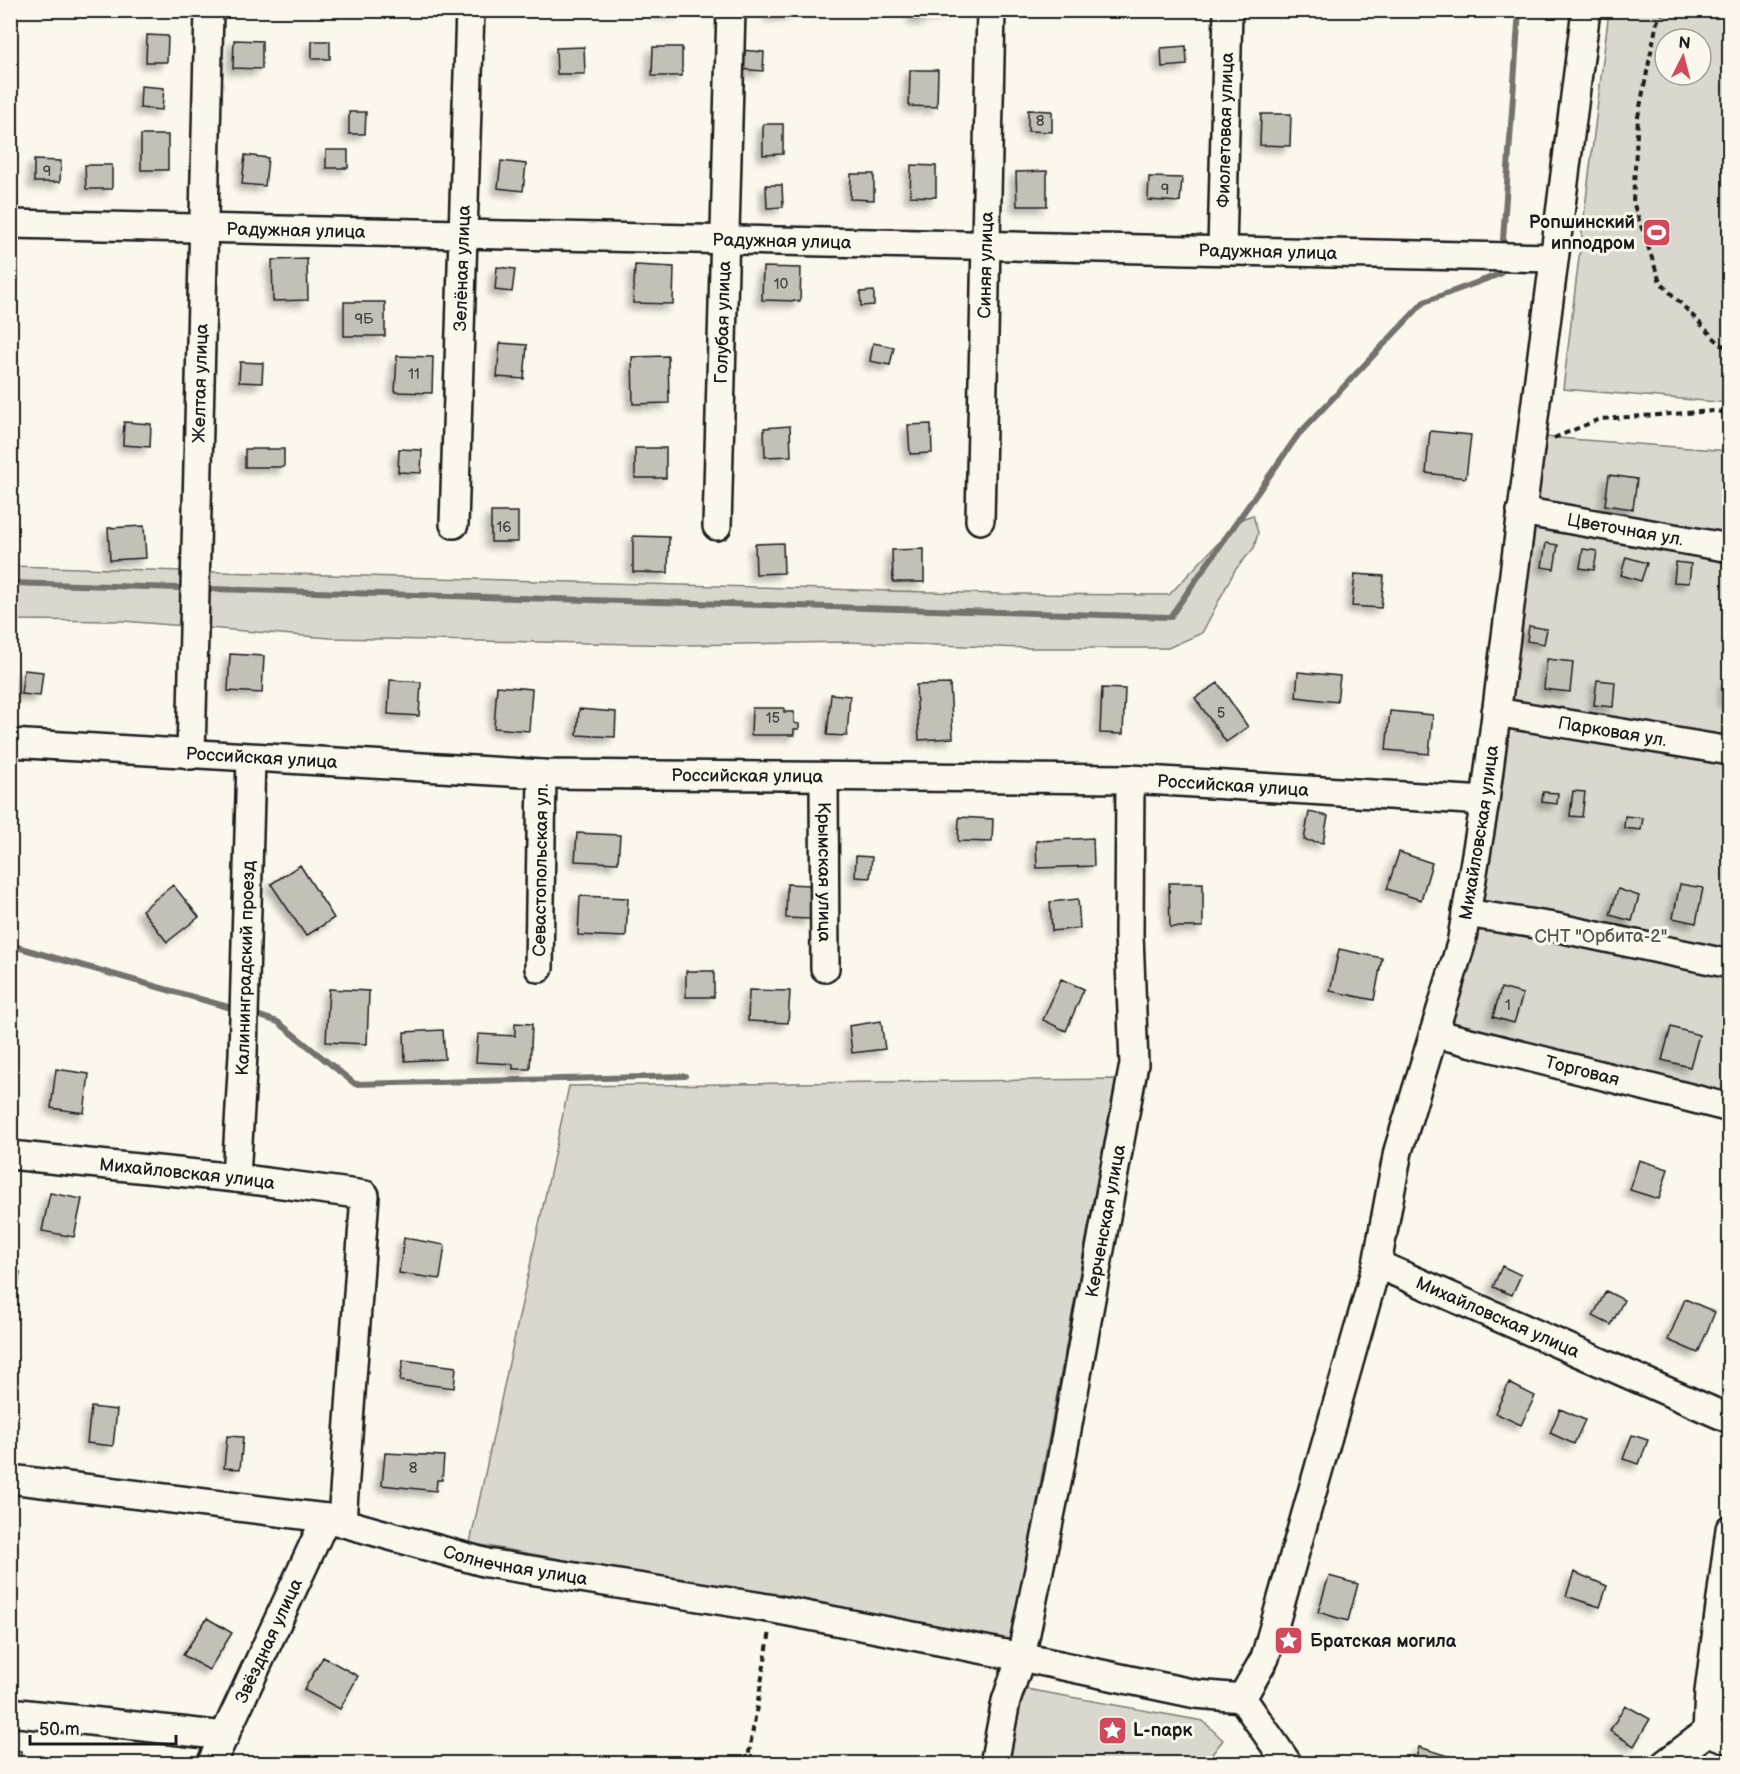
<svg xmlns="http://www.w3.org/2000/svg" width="1740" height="1774" font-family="'Balsamiq Sans',sans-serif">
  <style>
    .green { fill: #dad7ce; stroke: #7b7a75; stroke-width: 1.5; fill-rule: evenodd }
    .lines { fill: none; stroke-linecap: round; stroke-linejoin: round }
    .stream { stroke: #74726e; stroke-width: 6 }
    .building { fill: #c3c0b8; stroke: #1c1c1c; stroke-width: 1.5; filter: url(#shadow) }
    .minor-casing { stroke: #1c1c1c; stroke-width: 32 }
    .path { stroke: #1c1c1c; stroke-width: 4; stroke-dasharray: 6 4.5; stroke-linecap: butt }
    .minor { stroke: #fbf7ec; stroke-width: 27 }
    .labels { text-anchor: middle; stroke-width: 6; stroke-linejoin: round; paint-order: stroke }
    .number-label { font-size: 15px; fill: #464543 }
    .street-label { font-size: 18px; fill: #1c1c1c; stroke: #fbf7ec }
    .poi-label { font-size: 18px; font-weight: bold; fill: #1c1c1c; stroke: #fbf7ec; text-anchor: start }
    .park-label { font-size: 18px; fill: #555451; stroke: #fbf7ec }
  </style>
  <defs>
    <filter id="shadow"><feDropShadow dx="-5.5" dy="5.5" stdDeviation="3" flood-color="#0004"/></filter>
  </defs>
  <rect width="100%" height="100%" fill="#fbf7ec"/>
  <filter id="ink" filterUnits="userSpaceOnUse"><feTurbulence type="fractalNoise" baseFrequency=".0167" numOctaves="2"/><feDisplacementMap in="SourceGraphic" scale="12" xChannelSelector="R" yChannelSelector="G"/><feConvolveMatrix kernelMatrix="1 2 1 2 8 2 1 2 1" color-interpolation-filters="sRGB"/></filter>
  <g filter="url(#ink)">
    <path class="green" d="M1609,11H1729V403L1563,389ZM1665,39H1701V75H1665Z
      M1544,437L1729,451V1101L1443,1029Z
      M1253,515L1258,533L1254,548L1235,570L1202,633L1168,648H1028L846,642L685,645L330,638L123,621L11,620V566L999,594L1169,595L1241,519Z
      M1116,1079L1011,1640L470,1543L569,1086Z
      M1021,1688L1203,1721L1223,1740L1205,1763L1004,1764Z"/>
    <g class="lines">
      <path class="stream" d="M1503,240L1519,10
        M10,583L180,588
        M212,589L1170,617L1298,435L1424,302L1500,274
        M10,945L228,1007
        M260,1016L278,1022L355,1084L685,1076"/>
    </g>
    <path class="building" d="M658,10H682V12L658,13Z
      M770,10H793L792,15H770Z
      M914,10H949L944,15H928V19H914Z
      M10,32H12V59H10Z
      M147,35L168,36L167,62H146Z
      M234,40L262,41V69L233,68Z
      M312,41H330V59H312Z
      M1186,46L1187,65L1162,67L1161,48Z
      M584,47L585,74H557L556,48Z
      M653,47H682V76H652Z
      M741,50L764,52L763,71L740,69Z
      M910,70H938L937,107L909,106Z
      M141,86L164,88L162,110L140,108Z
      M1028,110L1052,111V132L1028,131Z
      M349,112H366L365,134H349Z
      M1261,114H1291L1290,146L1260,145Z
      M763,124H783V154L763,155Z
      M141,135H168V170H141Z
      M326,150H348V168H326Z
      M245,155L268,158L265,186L242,184Z
      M34,160L61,161L60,182H34Z
      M501,161L526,164L523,191L498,188Z
      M85,165H112V189H86Z
      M911,165L936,166V197L910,196Z
      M1047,171V206H1017L1016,172Z
      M851,174H874V200L850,199Z
      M1149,177L1182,178L1180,202L1148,200Z
      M766,185H782L783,207L767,208Z
      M307,259L308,300L273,301L272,260Z
      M635,265L674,267L673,304L633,303Z
      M497,267L515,269L512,292L495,290Z
      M763,267L801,268L800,301L762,300Z
      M874,291V305L861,306L860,292Z
      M344,302H385V336H344Z
      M500,343L527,345L524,379L497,377Z
      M873,343L894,347L890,365L870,361Z
      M397,356L433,357L432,393L395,392Z
      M668,356L669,403L633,404L632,357Z
      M240,362L263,363L262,383L239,382Z
      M124,422L151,424L150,447L123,445Z
      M931,424L932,453L910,454L908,425Z
      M790,426L791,456L765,457L764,428Z
      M1430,431L1471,435L1466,478L1426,473Z
      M635,448H666V478H635Z
      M245,449H284V467H245Z
      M399,449L422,450L421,473L398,472Z
      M1609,475L1637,479L1633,509L1605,505Z
      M491,512H518V542H491Z
      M144,526L146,558L110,560L108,528Z
      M633,536L669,537L668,573L633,572Z
      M783,543L784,573L756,574L755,544Z
      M1546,543L1558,545L1554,569L1542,567Z
      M924,549V582H893L892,550Z
      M1583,549L1597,551L1594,570L1580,568Z
      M1626,557L1647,563L1641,581L1621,575Z
      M1676,562L1691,564L1689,583L1674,582Z
      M1355,574L1384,576L1381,608L1352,606Z
      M1529,626L1547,629L1544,644L1527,641Z
      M230,654L264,656L262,693L228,691Z
      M1547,659L1573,662L1570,692L1544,689Z
      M24,670L43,672L40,696L21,694Z
      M1298,672L1340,676L1337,702L1296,697Z
      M390,680L421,682L419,716L388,714Z
      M1597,680L1615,682L1613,707L1594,705Z
      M1726,680L1730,681V701L1723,700Z
      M1218,683L1248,727L1226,742L1195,698Z
      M950,684L953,738L919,740L916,685Z
      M497,686L532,689L529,731L494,728Z
      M1102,688L1125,689L1123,734L1100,733Z
      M831,694L850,696L847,736L827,735Z
      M752,708H784V712H794V723L799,724V729H794V735H751Z
      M579,709L616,712L615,737L577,735Z
      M1390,711L1433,715L1429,754L1386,750Z
      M1573,791L1585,792L1582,817L1570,816Z
      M1543,792L1558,793L1557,804L1542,802Z
      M1309,812L1328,816L1323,843L1304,840Z
      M1625,816L1643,818L1641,830L1624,828Z
      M959,817L993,819L992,842L958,841Z
      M577,833L620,835L618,863L575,861Z
      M1093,838L1094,866L1037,868L1036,841Z
      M1399,852L1432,863L1421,900L1387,889Z
      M856,856L872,857L870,878L855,877Z
      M300,865L334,918L306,936L271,884Z
      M1169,883H1203V927H1170Z
      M787,884L810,885V919L786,918Z
      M1680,884L1703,888L1696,923L1673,918Z
      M173,885L199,917L167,942L142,910Z
      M1618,889L1639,896L1632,921L1610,915Z
      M580,896L628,898L626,937L578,935Z
      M1078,899L1080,928L1052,931L1050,902Z
      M1339,949L1382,958L1374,1000L1330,991Z
      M686,971H714V997H686Z
      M1061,979L1084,989L1066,1031L1043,1020Z
      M1501,988L1523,994L1514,1023L1493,1017Z
      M329,989L369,991L367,1044L326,1042Z
      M749,990L790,991L788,1023L748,1021Z
      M881,1021L885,1049L852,1053L849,1026Z
      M515,1023L532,1024L530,1069H513V1064L476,1062L478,1034L515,1036Z
      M1671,1027L1699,1035L1690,1067L1662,1060Z
      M443,1030L445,1059L405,1061L404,1032Z
      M56,1069L89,1074L84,1113L51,1108Z
      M1639,1160L1668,1169L1659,1199L1630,1190Z
      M50,1193L82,1199L74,1237L42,1231Z
      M404,1238L445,1245L440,1279L399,1273Z
      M1502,1266L1521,1275L1512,1295L1493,1287Z
      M10,1270L20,1272L15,1305L10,1304Z
      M1606,1291L1624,1300L1611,1325L1593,1316Z
      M1685,1299L1715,1312L1698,1353L1668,1340Z
      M403,1360L456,1367L454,1388L400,1381Z
      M1509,1383L1535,1396L1521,1425L1495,1413Z
      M91,1407L117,1410L113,1446L87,1443Z
      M1560,1409L1585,1420L1574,1444L1550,1433Z
      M1632,1435L1648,1440L1639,1464L1623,1459Z
      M227,1436L243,1437L240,1469L224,1468Z
      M385,1453L444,1456L442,1480H437L436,1491L382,1485Z
      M1574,1572L1607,1586L1600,1607L1566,1596Z
      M1329,1576L1358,1584L1348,1621L1318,1612Z
      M207,1618L232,1633L209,1670L183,1655Z
      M323,1657L358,1676L340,1709L304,1690Z
      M1727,1692L1730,1693V1717L1719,1712Z
      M1625,1705L1650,1719L1634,1746L1610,1731Z
      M1419,1747L1459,1759L1457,1764H1414Z
      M10,1750L21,1751V1764H10Z
      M87,1758L128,1762V1764H87Z"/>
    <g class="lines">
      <defs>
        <g id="minor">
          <path id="s1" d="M10,224L1554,258"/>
          <path id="s2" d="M1222,250L1228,10"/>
          <path id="s3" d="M1521,511L1730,548"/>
          <path id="s4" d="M980,520L991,10"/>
          <path id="s5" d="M454,524L470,10"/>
          <path id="s6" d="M717,526L731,10"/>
          <path id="s7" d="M1496,712L1730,751"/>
          <path id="s8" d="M10,743L542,774L1130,779L1485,801"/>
          <path id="s9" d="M191,755L209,10"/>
          <path id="s10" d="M824,778L825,968"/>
          <path d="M1466,913L1554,927L1730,964"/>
          <path id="s11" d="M539,968L542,774"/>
          <path id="s12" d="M1434,1033L1730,1108"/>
          <path id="s13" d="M10,1155L236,1178L365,1195L342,1521"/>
          <path id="s14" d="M236,1178L243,1054L251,759"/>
          <path id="s15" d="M1377,1264L1730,1419"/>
          <path id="s16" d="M10,1479L326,1518L487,1563L774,1609L1021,1657L1059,1473L1134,1064L1129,935L1130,779"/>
          <path d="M1730,1529L1709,1692L1707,1732L1730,1740"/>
          <path id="s17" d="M1242,1698L1265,1658L1377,1264L1398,1151L1461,944L1485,801L1586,10"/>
          <path d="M10,1712L225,1736"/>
          <path id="s18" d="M211,1764L326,1518"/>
          <path d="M994,1764L1006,1701L1021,1657L1196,1694L1242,1698L1288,1764"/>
          <path d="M1665,1764L1707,1732"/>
        </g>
      </defs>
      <use href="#minor" class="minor-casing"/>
      <path class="path" d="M1664,10L1657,22L1638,117L1633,202L1660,282L1720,344L1730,348
        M1554,438L1600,419L1714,411L1730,413
        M747,1764L770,1631"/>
      <use href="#minor" class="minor"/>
    </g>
  </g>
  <defs>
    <symbol id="stadium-square" viewBox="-11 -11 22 22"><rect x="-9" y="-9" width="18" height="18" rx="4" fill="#d1495b" stroke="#fbf7ec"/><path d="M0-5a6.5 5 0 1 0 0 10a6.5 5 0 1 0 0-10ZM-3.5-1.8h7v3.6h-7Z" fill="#fff"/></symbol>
    <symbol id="sight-square" viewBox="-11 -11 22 22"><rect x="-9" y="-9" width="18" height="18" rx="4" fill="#d1495b" stroke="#fbf7ec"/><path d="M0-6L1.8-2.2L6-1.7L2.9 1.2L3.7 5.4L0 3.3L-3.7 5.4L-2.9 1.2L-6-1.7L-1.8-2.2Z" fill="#fff"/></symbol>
  </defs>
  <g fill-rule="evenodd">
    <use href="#stadium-square" x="1640" y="216" width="33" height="33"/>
    <use href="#sight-square" x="1272" y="1624" width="33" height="33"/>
    <use href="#sight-square" x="1096" y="1714" width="33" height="33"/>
  </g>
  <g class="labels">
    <g class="number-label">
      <text x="1040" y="126">8</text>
      <text x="47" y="176">9</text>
      <text x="1165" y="194">9</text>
      <text x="781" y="289">10</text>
      <text x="364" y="324">9Б</text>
      <text x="414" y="379">11</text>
      <text x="504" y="532">16</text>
      <text x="1221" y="718">5</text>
      <text x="773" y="723">15</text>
      <text x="1508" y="1010">1</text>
      <text x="413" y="1473">8</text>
    </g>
    <g class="street-label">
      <text dy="6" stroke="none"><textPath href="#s2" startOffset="120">Фиолетовая улица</textPath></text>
      <text dy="6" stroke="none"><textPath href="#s1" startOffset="286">Радужная улица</textPath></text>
      <text dy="6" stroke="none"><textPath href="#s1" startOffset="772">Радужная улица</textPath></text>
      <text dy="6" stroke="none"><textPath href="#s1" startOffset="1258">Радужная улица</textPath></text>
      <text dy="6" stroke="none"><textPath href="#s4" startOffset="255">Синяя улица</textPath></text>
      <text dy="6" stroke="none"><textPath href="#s5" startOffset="256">Зелёная улица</textPath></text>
      <text dy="6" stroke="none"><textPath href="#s6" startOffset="204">Голубая улица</textPath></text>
      <text dy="6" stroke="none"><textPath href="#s9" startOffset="372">Желтая улица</textPath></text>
      <text dy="6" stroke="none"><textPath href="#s3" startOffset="106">Цветочная ул.</textPath></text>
      <text dy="6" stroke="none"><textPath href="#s7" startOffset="118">Парковая ул.</textPath></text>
      <text dy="6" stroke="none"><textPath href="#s8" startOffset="252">Российская улица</textPath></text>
      <text dy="6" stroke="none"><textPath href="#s8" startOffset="738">Российская улица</textPath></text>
      <text dy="6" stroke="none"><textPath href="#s8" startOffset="1224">Российская улица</textPath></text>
      <text dy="6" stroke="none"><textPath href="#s17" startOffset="900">Михайловская улица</textPath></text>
      <text dy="6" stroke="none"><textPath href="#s11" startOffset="98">Севастопольская ул.</textPath></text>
      <text dy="6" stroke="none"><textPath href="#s10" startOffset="94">Крымская улица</textPath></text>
      <text dy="6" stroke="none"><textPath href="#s14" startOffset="210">Калининградский проезд</textPath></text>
      <text dy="6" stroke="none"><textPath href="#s12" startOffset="153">Торговая</textPath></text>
      <text dy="6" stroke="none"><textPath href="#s13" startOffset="178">Михайловская улица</textPath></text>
      <text dy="6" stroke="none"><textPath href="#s16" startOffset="1472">Керченская улица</textPath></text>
      <text dy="6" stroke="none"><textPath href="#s15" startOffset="132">Михайловская улица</textPath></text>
      <text dy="6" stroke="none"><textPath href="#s16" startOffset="514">Солнечная улица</textPath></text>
      <text dy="6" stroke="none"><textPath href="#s18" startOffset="136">Звёздная улица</textPath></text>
    </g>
    <g class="poi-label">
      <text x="1635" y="228" text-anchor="end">Ропшинский<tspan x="1635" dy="21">ипподром</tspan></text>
      <text x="1310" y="1647">Братская могила</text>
      <text x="1133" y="1736">L-парк</text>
    </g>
    <g class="park-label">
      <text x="1601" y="942">СНТ "Орбита-2"</text>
    </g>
  </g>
  <rect width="1740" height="1774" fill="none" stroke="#fbf7ec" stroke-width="36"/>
  <rect x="18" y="18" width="1704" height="1738" fill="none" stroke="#1c1c1c" stroke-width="2" filter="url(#ink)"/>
  <g transform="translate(1683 57) rotate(6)"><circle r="28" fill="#fbf7ec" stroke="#a29f99" stroke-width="1.5"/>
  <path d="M0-4.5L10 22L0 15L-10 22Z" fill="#d1495b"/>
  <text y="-9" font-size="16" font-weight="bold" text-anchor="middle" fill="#1c1c1c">N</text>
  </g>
  <path d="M30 1735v9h146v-9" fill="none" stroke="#1c1c1c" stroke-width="3"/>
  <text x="39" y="1735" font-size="18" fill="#1c1c1c" stroke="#fbf7ec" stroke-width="4.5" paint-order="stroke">50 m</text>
</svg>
